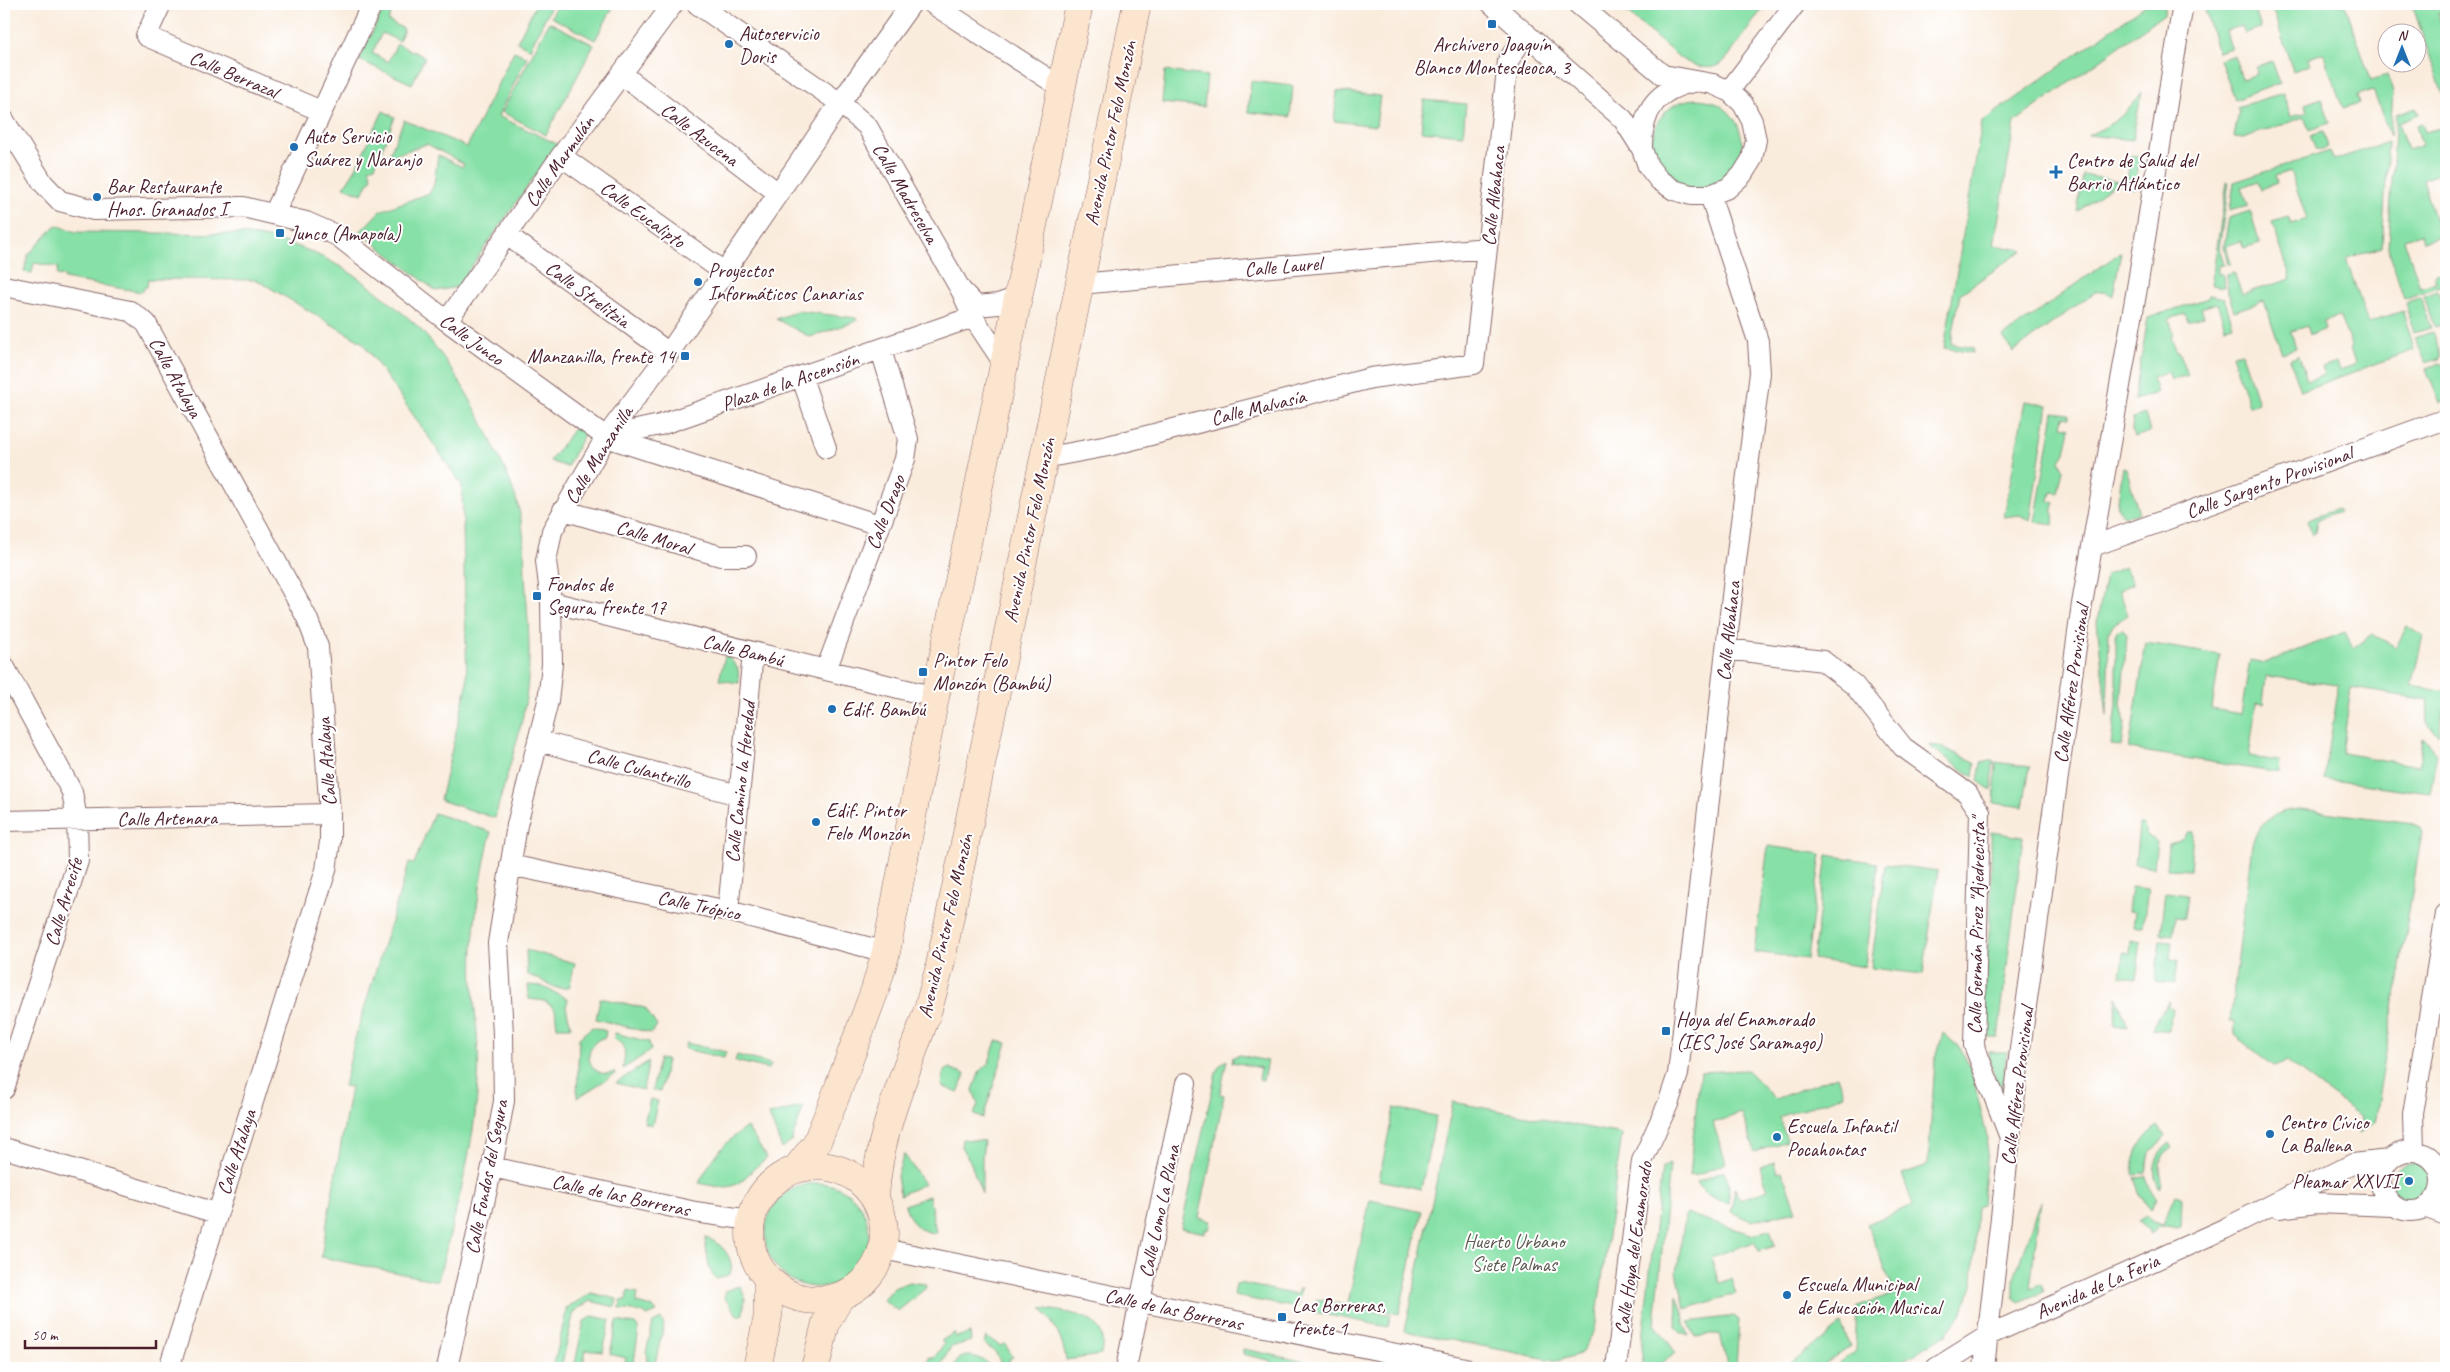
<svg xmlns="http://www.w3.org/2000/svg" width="2450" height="1372" font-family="Caveat,sans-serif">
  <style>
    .green { fill: #87e1a7; stroke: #688069 }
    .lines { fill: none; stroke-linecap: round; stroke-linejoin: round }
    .street-casing { stroke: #886769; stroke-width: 22 }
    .secondary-casing { stroke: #886769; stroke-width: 29 }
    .street { stroke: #fff; stroke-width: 20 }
    .secondary { stroke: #fce5cf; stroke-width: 28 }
    .poi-dot { fill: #1f6fb2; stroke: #fff; stroke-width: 2 }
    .labels { text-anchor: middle; stroke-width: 4; stroke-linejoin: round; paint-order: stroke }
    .poi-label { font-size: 20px; fill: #4a1f2b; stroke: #fff; text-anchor: start }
    .street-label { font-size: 20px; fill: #4a1f2b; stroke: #fff }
    .park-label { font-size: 20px; fill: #5c5950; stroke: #fff }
  </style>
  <rect width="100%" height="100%" fill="#fff"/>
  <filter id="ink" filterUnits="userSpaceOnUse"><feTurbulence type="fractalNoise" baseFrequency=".02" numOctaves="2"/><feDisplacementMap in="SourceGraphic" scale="10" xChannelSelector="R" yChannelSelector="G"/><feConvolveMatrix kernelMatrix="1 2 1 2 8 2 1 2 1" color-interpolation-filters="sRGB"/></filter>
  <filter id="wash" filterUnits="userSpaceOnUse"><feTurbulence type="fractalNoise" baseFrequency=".0096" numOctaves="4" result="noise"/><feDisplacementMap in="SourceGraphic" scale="20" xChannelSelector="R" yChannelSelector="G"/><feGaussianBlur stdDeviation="1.12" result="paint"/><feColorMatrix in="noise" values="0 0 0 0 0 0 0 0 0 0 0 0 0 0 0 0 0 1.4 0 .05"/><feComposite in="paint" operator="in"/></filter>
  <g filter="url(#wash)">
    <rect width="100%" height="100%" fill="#faecdd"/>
    <path class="green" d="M386,4H395L388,21L404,29L399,41L382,33L372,53L388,62L397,44L425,57L412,84L359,60Z
      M536,4H552L530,49L517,42Z
      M558,4H615L595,40L551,17Z
      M1623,4H1766C1757,15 1729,59 1721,64C1709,72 1691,65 1680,58L1624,10Z
      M2147,4H2165L2164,14L2015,122L1994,245L2023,250L1960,294L1951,344L1973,348V353L1944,348L1982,122Z
      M2223,4H2253L2261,28L2244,33L2241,26L2226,31L2231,48L2218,52L2205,10Z
      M2283,4H2289L2291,9L2307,4H2345L2371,80L2387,75L2393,91L2390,136L2373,90L2357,95L2359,103L2343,108L2323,53L2308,58L2310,65L2293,71L2272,8Z
      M2412,4H2446V11L2438,14L2446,39V97L2444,98Z
      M549,22L594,45L546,135L502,112Z
      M514,51L527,57L498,116L557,144L457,287L436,291L360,232L380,211L430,193L434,184L438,155L462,167L464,164L427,144L388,157L404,120L467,147Z
      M2234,55L2242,79L2257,74L2256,67L2272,61L2280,83L2235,100L2220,60Z
      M1165,71L1207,76L1204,107L1162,103Z
      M1251,81L1293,86L1290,117L1248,112Z
      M1337,91L1380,96L1376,126L1334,121Z
      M2142,92L2132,140L2088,135C2113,125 2127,114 2142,92Z
      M2283,93L2291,117L2307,112L2305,104L2322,98L2330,123L2309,130L2304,117L2243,138L2234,137L2239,112L2237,107Z
      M1652 144a45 45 0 1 1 90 0a45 45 0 1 1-90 0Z
      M1424,100L1466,104L1463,135L1421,131Z
      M2416,107L2419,114L2398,122L2407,150L2422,145L2416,126L2422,124L2425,132L2440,128L2446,145V181L2441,182L2438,174L2422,180L2440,237L2423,242L2421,234L2404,239L2420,287L2436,283L2434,275L2446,271V284L2404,299L2388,247L2396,114Z
      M383,111L395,117L375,166L369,168L372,177L362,194L344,187L355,170Z
      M2323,131L2328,147L2316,151L2310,135Z
      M2388,142L2382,247L2346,259L2368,323L2403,311L2414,350L2301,391L2290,359L2299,356L2307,380L2324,375L2321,367L2337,362L2340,370L2355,364L2350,348L2352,346L2339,316L2323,321L2325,329L2312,334H2310L2307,326L2291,332L2296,348L2282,353L2264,301L2234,311L2228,293L2227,274L2234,272L2242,294L2291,279L2272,222L2288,217L2291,224L2307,219L2290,171L2275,176L2277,183L2261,189L2258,181L2242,187L2248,205L2230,210L2234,182L2330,151L2334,160Z
      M2131,155L2140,157L2135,188L2126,187Z
      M2083,175L2118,181L2077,212Z
      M2227,182H2229L2219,248L2224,265L2218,266V274H2223L2224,287L2211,285Z
      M2250,211L2260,243L2244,248L2241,241L2226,246L2231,263L2228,264L2224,246L2229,218Z
      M56,225L76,232L238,234C298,238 348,266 393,305C402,313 413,321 421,330C453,365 476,407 495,449C506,471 517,495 521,520C525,538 524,558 525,576C527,610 531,644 528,678C526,722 506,775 495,818L440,800L467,685L462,485L363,343L257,280L148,279L147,287L144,288L142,292L64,279L65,276L57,275L58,267L34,263L32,273L24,272L28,255Z
      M2121,252L2113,296L2104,291L2095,292L2013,352L2003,337Z
      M2438,291L2446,314V323L2435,327L2424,296Z
      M2209,295L2224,298L2233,325L2225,327L2217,303L2201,308L2204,316L2188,321L2185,314L2169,319L2174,335L2171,337L2177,352L2179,351L2188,375L2171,380L2168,372L2152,378L2157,393L2134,400L2148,318L2208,298Z
      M2421,297L2431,328L2414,333L2405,303Z
      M798,311L856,318L857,321L810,337L776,319Z
      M2432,332L2441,356L2439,359L2426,363L2415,338Z
      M2242,353L2258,403L2249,406L2232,355Z
      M2440,363L2444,365L2446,373V401L2440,403L2426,369Z
      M2025,401L2048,405L2030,521L2020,515L2004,517Z
      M2054,412L2069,414V418L2064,417L2062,426L2070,428L2065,453L2060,461L2063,469L2058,493L2051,492L2049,501L2055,503C2050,512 2055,516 2053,525L2035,522Z
      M2145,414L2150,432L2134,437L2132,429L2133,418Z
      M576,426L585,432L567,467L550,461Z
      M2123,467L2126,468L2139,514L2124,516L2117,507Z
      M2337,509L2339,512L2317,520L2315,533L2313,535L2307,520Z
      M2125,567L2133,584L2119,590L2128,615L2114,624L2109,632L2107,716L2097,622L2106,575Z
      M2407,626L2423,636L2411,686L2446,692L2439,736L2426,723L2429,700L2351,688L2342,753L2419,766L2423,737L2437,753L2430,793L2324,779L2339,685L2266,676L2263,704L2256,703L2249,757L2280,761L2279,773L2129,749L2146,643L2220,655L2212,709L2241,714L2250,660L2265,663L2345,632L2353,648L2372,634L2396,647Z
      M2123,629L2127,635L2121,705L2125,722L2122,746L2111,745L2116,705V634L2118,630Z
      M725,656L729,657L738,669L739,683L719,680Z
      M1928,745L1939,746L1975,762L1973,777Z
      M1993,760L1995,764H1993L1992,791L1978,781L1981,763Z
      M1996,762L2030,767L2023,807L1994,803Z
      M2300,809L2413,823L2419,827L2422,832L2374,1124L2359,1134L2361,1117L2287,1061L2274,1066L2234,1035L2235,1021H2230L2252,844C2260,821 2276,810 2300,809Z
      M434,813L491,832C480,883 470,933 473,986C475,1018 480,1048 478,1080C475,1148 454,1216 438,1281L321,1257L351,1087L344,1086L356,1035L409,863L414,864Z
      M2139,825H2143L2147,835L2157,842L2154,867L2135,865Z
      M1991,832L2023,837L1998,1038H1984L1982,1030L1991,905Z
      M2188,832H2193L2190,870L2167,869L2169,844L2181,839Z
      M1768,846L1821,854L1807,959L1754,952Z
      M1827,855L1878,863L1865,967L1813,959Z
      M1885,864L1938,871L1923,974L1871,968Z
      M2131,887L2148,889L2143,926H2133L2135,912L2128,911Z
      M2166,892L2187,895L2184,918L2175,917L2173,935L2161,934Z
      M2131,940L2141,942L2136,979L2120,977L2123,953L2130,954Z
      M2160,940L2172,941L2170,959L2178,960L2175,984L2155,982Z
      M526,950L575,963L569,988H557L527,974Z
      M528,985L541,986L568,999L566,1007L571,1027H557L555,1009L545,1001L529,999Z
      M2117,997L2128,1027L2114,1025Z
      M600,998L645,1008L657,1026L651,1033L596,1019Z
      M2169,1001L2168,1007L2172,1008L2169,1031L2152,1029L2155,1022Z
      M592,1027L606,1031L605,1037C576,1046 591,1082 614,1072L615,1074L577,1098L579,1038Z
      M615,1033L649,1042L651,1050L623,1069C624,1057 629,1046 614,1039Z
      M1943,1033L1961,1049L1971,1070L1988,1140L1982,1204L1977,1206L1973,1285L1961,1314L1946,1334L1893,1368H1833L1855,1351L1857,1307L1895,1294L1867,1224L1913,1205L1902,1174L1928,1165L1935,1061Z
      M996,1041L1007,1043L983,1118L974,1115L978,1104L973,1090L980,1071L988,1065Z
      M686,1043L726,1052L724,1058L685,1049Z
      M1988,1052H2007L2001,1090L1998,1089Z
      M737,1055L771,1064L769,1069L735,1061Z
      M1240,1055L1267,1061L1263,1080L1259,1079L1261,1068L1232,1062L1233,1057Z
      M659,1059L667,1060L660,1092L652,1090Z
      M1227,1060L1220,1094L1224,1095L1199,1218L1211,1221L1209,1230L1205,1229V1233L1181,1228L1216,1073L1219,1066Z
      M649,1061L643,1090L616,1083Z
      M949,1068L965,1074L958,1093L942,1086L944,1071Z
      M1747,1070L1775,1099L1837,1076L1844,1095L1779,1117L1787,1141L1755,1152L1742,1113L1713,1123L1726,1163L1695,1176L1689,1175L1700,1072Z
      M650,1099L658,1101L652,1125L644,1123Z
      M1453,1102L1622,1134L1595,1330L1581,1353L1558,1361L1405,1331Z
      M804,1106L791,1142L782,1149L769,1115Z
      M1394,1108L1436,1116L1421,1189L1379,1180Z
      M2158,1126L2165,1136L2150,1153L2146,1173L2133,1174C2133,1154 2141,1137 2158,1126Z
      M747,1127L767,1158C736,1181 743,1194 699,1183C711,1159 725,1141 747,1127Z
      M962,1139L984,1141L982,1157V1194L970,1161L961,1147Z
      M2170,1143L2173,1148C2149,1163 2167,1176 2160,1190C2150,1173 2154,1155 2170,1143Z
      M904,1154L924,1184L900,1195L897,1176Z
      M1774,1162L1777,1172L1782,1171L1796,1211L1751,1221L1731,1212L1735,1188L1739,1200L1768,1190L1760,1167Z
      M2392 1182a19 19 0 1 1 38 0a19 19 0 1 1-38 0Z
      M1670,1164L1655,1324L1676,1353L1655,1368H1644L1641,1347L1662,1168Z
      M1724,1171L1730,1185L1728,1204C1715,1198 1703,1195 1696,1182Z
      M2146,1176L2149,1187L2156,1198L2150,1209L2140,1196L2134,1177Z
      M765 1235a52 52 0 1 1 104 0a52 52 0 1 1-104 0Z
      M2176,1195L2182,1197L2181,1227L2178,1229L2160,1226L2151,1234L2148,1232L2149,1230L2138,1221L2146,1216L2153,1222L2163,1225Z
      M929,1196L936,1233C918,1232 910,1222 905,1205Z
      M1370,1200L1422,1211L1399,1314L1348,1303Z
      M2041,1201L2030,1288L2041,1284L2044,1292L2019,1302L2013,1297V1280Z
      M1688,1214L1754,1235L1770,1229L1775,1246L1759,1251L1754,1242L1711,1257L1719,1283L1731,1279L1736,1294L1685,1309L1677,1272L1685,1216Z
      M706,1238C720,1241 736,1259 730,1274L717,1279L713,1276L709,1267L705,1240Z
      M909,1282L925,1284L926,1288L898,1311L883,1300L894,1288Z
      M1240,1283L1297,1295L1299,1288H1301L1297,1308L1234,1296L1236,1284Z
      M738,1286L741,1287L745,1298L743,1314L738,1316L724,1297L726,1291Z
      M628,1291L638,1293L636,1303L653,1307L657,1312L647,1316L644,1313L620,1309L621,1300H626Z
      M591,1293L617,1299L615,1307L590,1301L574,1311L561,1368H553L567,1309H565Z
      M1677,1295L1685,1319L1683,1320L1689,1336L1681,1333L1676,1326Z
      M1317,1299L1391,1315L1388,1327L1314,1312Z
      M1041,1308C1071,1314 1110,1313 1101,1355L1066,1360C1063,1340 1054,1323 1041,1308Z
      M593,1316L610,1320L603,1352L586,1350L582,1368H574L584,1321Z
      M1734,1316L1739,1320L1736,1368H1728L1720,1334L1695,1337L1689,1322Z
      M661,1319L664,1325L654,1368H645L648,1355L646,1353L653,1323Z
      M617,1321L635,1324L639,1329L633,1368H624L626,1358L610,1354Z
      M1841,1324L1850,1346L1818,1368H1786Z
      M954,1333L956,1337L970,1333L971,1341L951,1347L939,1368H926L929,1357L934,1358L944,1344L941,1341Z
      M986,1337L1001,1346L1004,1343L1013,1357L1009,1359L1011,1368H1003L996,1353L984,1344Z
      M1243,1349L1326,1366L1327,1368H1271L1272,1361L1243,1354Z
      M970,1355L985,1361L990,1368H952L960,1358Z"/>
  </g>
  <g filter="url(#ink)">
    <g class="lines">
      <defs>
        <path id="street" d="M161,4L146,36L321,111
          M697,4L840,103L867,126L962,292L973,317L1005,365
          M933,4L1062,88
          M1492,4L1623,119L1642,149L1648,166L1659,180L1674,190L1691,195H1710L1728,188L1742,175L1752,159L1756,140L1752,121L1743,104L1729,91L1713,84L1663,75L1578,4
          M623,75L778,193
          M1729,91L1795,4
          M4,120L43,183L60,201L94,210L243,207L306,222L338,236L447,321L606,437L879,525
          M1642,149C1641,111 1657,89 1694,82
          M561,156L724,272
          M274,214L372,4
          M507,235L669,353
          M1079,284L1487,248
          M4,286L130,311L146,323L307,618L318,647L330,814V842L326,870L169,1368
          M963,292L976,306L998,304L1019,297
          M447,321L561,156L673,4
          M802,378L826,448
          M608,436L660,425L973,317
          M1044,458L1108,446L1371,378L1474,364L1508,61L1526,33
          M563,510L720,556H746
          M2093,546L2446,419
          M551,602L935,697
          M1727,649L1823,661L1854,685L1903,747L1967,793L1980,812L1974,1045L2009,1135
          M4,666L72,792L77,819L78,861L4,1089
          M826,670L905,459L908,439L881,350
          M539,741L738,795
          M4,821L330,814
          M510,865L728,911L886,952
          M728,911L753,653
          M4,1148L216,1213
          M2381 1181a30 30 0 1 1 60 0a30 30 0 1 1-60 0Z
          M2414,1151L2413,1114L2446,914
          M492,1167L695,1212L750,1220
          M2279,1208L2316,1203L2392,1206
          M2427,1208L2446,1215
          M883,1249L1465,1368
          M447,1368L492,1167L504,1101L503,1034L498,943L517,825L548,701L552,664L551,602L546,561L552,531L606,437L669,353L840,103L911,4
          M1126,1368L1186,1083
          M1616,1368L1642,1161L1668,1104L1678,1074L1736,561L1760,373L1758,341L1710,195
          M1936,1368L1989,1335L2224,1229L2353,1164L2389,1160
          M1984,1368L2020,1049L2082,604L2136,294L2183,4"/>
        <path id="secondary" d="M750 1233a67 67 0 1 1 134 0a67 67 0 1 1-134 0Z
          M796,1169L816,1144L831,1108L875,990L886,952L935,697L1079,4
          M875,1198C878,1134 903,1081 924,1021C930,1005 934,987 939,970L1137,4
          M757,1368L768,1316V1280
          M815,1368L826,1323L840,1297"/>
      </defs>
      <use href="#street" class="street-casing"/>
      <use href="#secondary" class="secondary-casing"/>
      <use href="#street" class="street"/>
      <use href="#secondary" class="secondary"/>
    </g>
  </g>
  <g class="poi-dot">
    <rect x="1487" y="19" width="10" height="10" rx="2.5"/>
    <circle cx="729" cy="44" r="5"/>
    <circle cx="294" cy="147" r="5"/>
    <path d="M2053.5 164.5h5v5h5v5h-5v5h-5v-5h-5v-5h5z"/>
    <circle cx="97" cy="197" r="5"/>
    <rect x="275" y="228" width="10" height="10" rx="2.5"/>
    <circle cx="698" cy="282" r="5"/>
    <rect x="680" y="351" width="10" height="10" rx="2.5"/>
    <rect x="532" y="591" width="10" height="10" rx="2.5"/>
    <rect x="918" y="667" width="10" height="10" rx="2.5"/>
    <circle cx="832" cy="709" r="5"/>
    <circle cx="816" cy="822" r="5"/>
    <rect x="1661" y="1026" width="10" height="10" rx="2.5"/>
    <circle cx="2270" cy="1134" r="5"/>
    <circle cx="1777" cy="1137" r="5"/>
    <circle cx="2409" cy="1181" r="5"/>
    <circle cx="1787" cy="1295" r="5"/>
    <rect x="1277" y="1312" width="10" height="10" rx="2.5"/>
  </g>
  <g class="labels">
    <g class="poi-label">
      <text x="739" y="40">Autoservicio<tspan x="739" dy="23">Doris</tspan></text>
      <text x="1492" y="51" text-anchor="middle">Archivero Joaquín<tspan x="1492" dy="23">Blanco Montesdeoca, 3</tspan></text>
      <text x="304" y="143">Auto Servicio<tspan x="304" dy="23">Suárez y Naranjo</tspan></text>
      <text x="2067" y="167">Centro de Salud del<tspan x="2067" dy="23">Barrio Atlántico</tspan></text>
      <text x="107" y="193">Bar Restaurante<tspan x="107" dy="23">Hnos. Granados I</tspan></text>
      <text x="290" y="240">Junco (Amapola)</text>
      <text x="708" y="277">Proyectos<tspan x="708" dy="23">Informáticos Canarias</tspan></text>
      <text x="675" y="363" text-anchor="end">Manzanilla, frente 14</text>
      <text x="547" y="591">Fondos de<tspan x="547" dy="23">Segura, frente 17</tspan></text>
      <text x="933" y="667">Pintor Felo<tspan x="933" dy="23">Monzón (Bambú)</tspan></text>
      <text x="842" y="716">Edif. Bambú</text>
      <text x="826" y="817">Edif. Pintor<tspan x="826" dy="23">Felo Monzón</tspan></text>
      <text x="1676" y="1026">Hoya del Enamorado<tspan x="1676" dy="23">(IES José Saramago)</tspan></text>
      <text x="2280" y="1129">Centro Cívico<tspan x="2280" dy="23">La Ballena</tspan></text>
      <text x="1787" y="1133">Escuela Infantil<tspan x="1787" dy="23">Pocahontas</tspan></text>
      <text x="2399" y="1188" text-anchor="end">Pleamar XXVII</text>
      <text x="1797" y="1291">Escuela Municipal<tspan x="1797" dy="23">de Educación Musical</tspan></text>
      <text x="1292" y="1312">Las Borreras,<tspan x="1292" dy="23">frente 1</tspan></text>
    </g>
    <g class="street-label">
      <text transform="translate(234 74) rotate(23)" y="7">Calle Berrazal</text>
      <text transform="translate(1110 133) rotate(-78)" y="7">Avenida Pintor Felo Monzón</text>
      <text transform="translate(700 134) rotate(37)" y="7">Calle Azucena</text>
      <text transform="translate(559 161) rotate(-55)" y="7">Calle Marmulán</text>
      <text transform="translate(906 193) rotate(60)" y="7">Calle Madreselva</text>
      <text transform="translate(1493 196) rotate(-84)" y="7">Calle Albahaca</text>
      <text transform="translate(643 214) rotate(36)" y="7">Calle Eucalipto</text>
      <text transform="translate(1283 266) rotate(-5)" y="7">Calle Laurel</text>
      <text transform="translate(588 294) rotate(36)" y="7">Calle Strelitzia</text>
      <text transform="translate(472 339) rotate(36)" y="7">Calle Junco</text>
      <text transform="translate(176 377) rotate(61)" y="7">Calle Atalaya</text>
      <text transform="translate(790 381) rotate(-19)" y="7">Plaza de la Ascensión</text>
      <text transform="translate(1258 407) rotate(-14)" y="7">Calle Malvasía</text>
      <text transform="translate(598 455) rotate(-58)" y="7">Calle Manzanilla</text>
      <text transform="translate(2269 482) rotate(-20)" y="7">Calle Sargento Provisional</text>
      <text transform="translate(885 512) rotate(-69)" y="7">Calle Drago</text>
      <text transform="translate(1029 530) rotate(-78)" y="7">Avenida Pintor Felo Monzón</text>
      <text transform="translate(654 537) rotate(17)" y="7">Calle Moral</text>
      <text transform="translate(1728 631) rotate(-84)" y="7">Calle Albahaca</text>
      <text transform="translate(743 650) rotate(14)" y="7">Calle Bambú</text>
      <text transform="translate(2071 684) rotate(-82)" y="7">Calle Alférez Provisional</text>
      <text transform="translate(326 762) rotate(-94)" y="7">Calle Atalaya</text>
      <text transform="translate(639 768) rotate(15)" y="7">Calle Culantrillo</text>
      <text transform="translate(740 782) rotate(-84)" y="7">Calle Camino la Heredad</text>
      <text transform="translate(167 818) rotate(-1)" y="7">Calle Artenara</text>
      <text transform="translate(63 902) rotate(-74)" y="7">Calle Arrecife</text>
      <text transform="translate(699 905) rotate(12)" y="7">Calle Trópico</text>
      <text transform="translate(945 926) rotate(-77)" y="7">Avenida Pintor Felo Monzón</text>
      <text transform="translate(1976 926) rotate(-89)" y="7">Calle Germán Pirez "Ajedrecista"</text>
      <text transform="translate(2017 1086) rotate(-83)" y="7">Calle Alférez Provisional</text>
      <text transform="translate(236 1152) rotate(-72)" y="7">Calle Atalaya</text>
      <text transform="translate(486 1177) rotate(-79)" y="7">Calle Fondos del Segura</text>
      <text transform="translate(621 1195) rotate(12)" y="7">Calle de las Borreras</text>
      <text transform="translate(1159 1211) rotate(-78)" y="7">Calle Lomo La Plana</text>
      <text transform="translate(1633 1248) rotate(-82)" y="7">Calle Hoya del Enamorado</text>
      <text transform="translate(2097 1286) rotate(-24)" y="7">Avenida de La Feria</text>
      <text transform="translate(1174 1309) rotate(12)" y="7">Calle de las Borreras</text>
    </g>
    <g class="park-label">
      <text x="1514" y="1248">Huerto Urbano<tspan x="1514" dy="23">Siete Palmas</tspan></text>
    </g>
  </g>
  <rect width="2450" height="1372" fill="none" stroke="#fff" stroke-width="20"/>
  <g transform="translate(2402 48)"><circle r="24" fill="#ffffff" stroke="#b7a5aa"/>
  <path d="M0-4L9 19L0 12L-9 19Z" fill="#1f6fb2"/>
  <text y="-8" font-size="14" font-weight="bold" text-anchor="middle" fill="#4a1f2b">N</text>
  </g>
  <path d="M25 1340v8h131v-8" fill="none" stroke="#4a1f2b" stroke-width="2.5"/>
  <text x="32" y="1340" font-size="15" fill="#4a1f2b" stroke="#ffffff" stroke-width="4" paint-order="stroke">50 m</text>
</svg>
